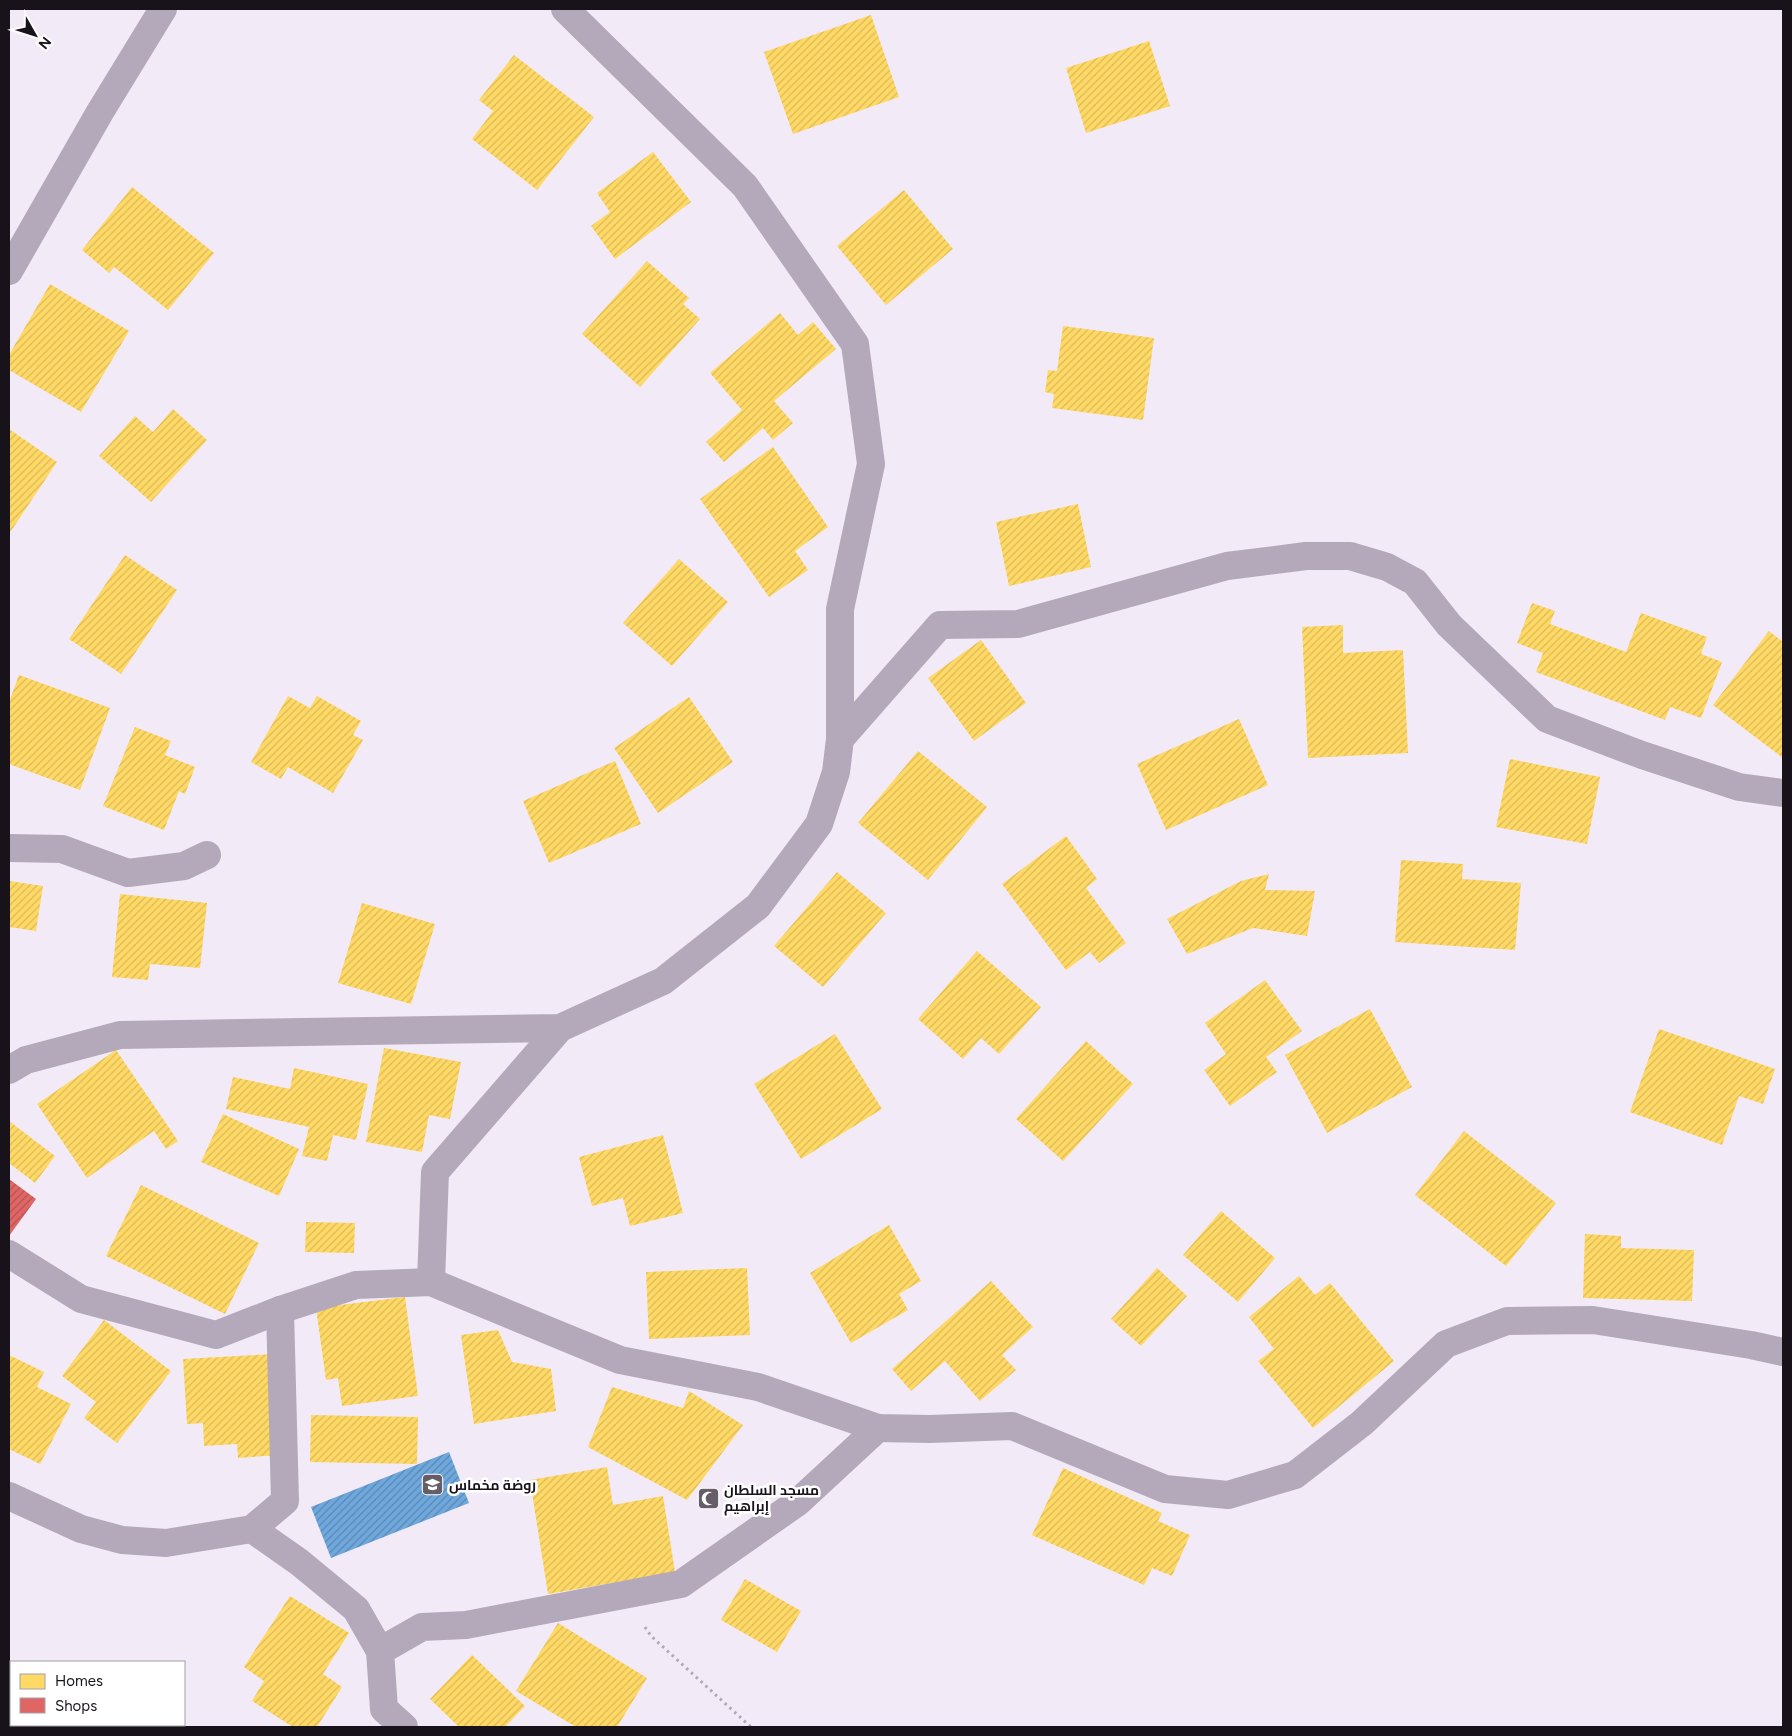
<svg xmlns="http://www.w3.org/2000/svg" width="1792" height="1736" font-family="Figtree,Cairo,sans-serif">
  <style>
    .homes { fill: url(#homes-hatch) }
    .shops { fill: url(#shops-hatch) }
    .schools { fill: url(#schools-hatch) }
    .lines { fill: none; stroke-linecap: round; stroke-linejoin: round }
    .path { stroke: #b2a9b6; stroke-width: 3; stroke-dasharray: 2.5 4; stroke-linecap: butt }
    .minor { stroke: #b4a9ba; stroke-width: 28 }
    .tertiary { stroke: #b4a9ba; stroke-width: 28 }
    .labels { text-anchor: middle; stroke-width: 5; stroke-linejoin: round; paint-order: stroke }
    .poi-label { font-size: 14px; font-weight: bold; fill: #18121b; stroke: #fff; text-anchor: start }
  </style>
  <defs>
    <pattern id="homes-hatch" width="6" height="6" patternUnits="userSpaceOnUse" patternTransform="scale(1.25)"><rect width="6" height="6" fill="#ffd966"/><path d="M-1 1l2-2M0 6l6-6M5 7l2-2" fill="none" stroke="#dab958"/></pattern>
    <pattern id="shops-hatch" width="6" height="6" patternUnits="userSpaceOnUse" patternTransform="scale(1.25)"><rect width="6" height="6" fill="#e06666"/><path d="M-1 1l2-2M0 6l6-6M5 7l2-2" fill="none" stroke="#b55353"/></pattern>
    <pattern id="schools-hatch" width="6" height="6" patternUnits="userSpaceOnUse" patternTransform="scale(1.25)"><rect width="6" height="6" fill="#6fa8dc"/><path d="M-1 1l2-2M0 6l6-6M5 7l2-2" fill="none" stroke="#5a87b2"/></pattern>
  </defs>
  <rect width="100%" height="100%" fill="#f3eaf7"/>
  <path class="homes" d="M871,15L899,97L793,134L764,52Z
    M1149,41L1170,106L1086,133L1066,68Z
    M514,55L594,117L537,190L472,139L493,111L479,100Z
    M653,152L691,202L615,259L591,226L610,212L597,193Z
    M132,187L214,253L168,310L114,267L109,273L82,250Z
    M904,190L953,249L886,305L837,246Z
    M647,261L689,298L683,304L700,319L640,387L582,334Z
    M50,284L129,331L81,412L9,370V355Z
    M780,313L798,335L813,322L836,349L774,401L793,423L773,440L763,428L724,462L706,442L742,410L710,373Z
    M1063,326L1154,338L1143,420L1052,408L1054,394L1045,392L1048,370L1057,371Z
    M173,409L207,440L151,502L99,456L135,416L153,432Z
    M9,429L57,462L11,531L9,530Z
    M773,447L828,527L795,551L808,570L769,597L700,499Z
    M1078,504L1091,567L1009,586L996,522Z
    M125,555L177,590L121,674L69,639Z
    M679,559L728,602L672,666L623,623Z
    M1532,603L1555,611L1550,624L1626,652L1641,613L1707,637L1701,654L1722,662L1701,718L1670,707L1665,720L1536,672L1543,653L1517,643Z
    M1343,625V653L1403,650L1408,753L1308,758L1302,627Z
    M1769,631L1783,642V758L1713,705Z
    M981,640L1026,703L974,741L928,678Z
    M19,675L110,708L80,790L9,764V702Z
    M288,696L310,708L317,696L361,721L353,735L363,740L333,793L288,767L281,779L251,762Z
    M689,697L733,762L658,813L614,748Z
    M1239,719L1268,785L1166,830L1137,764Z
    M135,727L171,741L165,755L195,767L185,794L179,791L164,830L103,806Z
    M918,751L987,807L928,880L858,823Z
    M1510,759L1600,777L1587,844L1496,827Z
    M615,761L641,824L549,863L523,801Z
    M1066,836L1097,879L1086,888L1126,943L1099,963L1090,952L1066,970L1002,884Z
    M1401,860L1463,864L1462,879L1521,883L1515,950L1395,942Z
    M837,872L886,913L823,987L774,946Z
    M1269,874L1265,890L1315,891L1307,936L1253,928L1187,954L1167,919L1241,881Z
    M9,881L43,886L36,931L9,927Z
    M120,894L207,903L200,968L150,964L148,980L112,977Z
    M362,903L435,924L411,1004L338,983Z
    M977,951L1041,1007L999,1054L981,1038L963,1059L918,1019Z
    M1265,980L1302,1031L1266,1057L1277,1072L1230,1106L1204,1070L1226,1054L1205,1023Z
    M1370,1009L1412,1087L1327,1133L1285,1055Z
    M1659,1029L1775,1069L1763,1104L1739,1096L1722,1145L1630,1112Z
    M835,1034L882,1109L801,1159L754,1084Z
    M1086,1041L1133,1084L1063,1161L1016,1119Z
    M384,1048L461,1062L450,1119L429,1115L422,1152L366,1142Z
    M116,1050L178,1141L166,1149L154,1131L87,1178L37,1104Z
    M294,1068L368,1084L356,1140L333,1135L327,1161L302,1156L309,1127L226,1109L233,1077L290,1089Z
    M223,1114L299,1149L279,1196L201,1162Z
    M9,1121L55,1156L35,1183L9,1163Z
    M1464,1131L1556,1203L1506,1266L1415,1195Z
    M663,1135L683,1213L630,1226L623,1198L592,1206L579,1157Z
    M141,1185L259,1243L225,1314L106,1256Z
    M1221,1211L1275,1258L1238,1302L1183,1255Z
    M306,1222L355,1223L354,1253L305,1252Z
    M889,1225L921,1281L899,1294L908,1310L851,1343L810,1273Z
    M1585,1234L1621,1236V1248L1694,1250L1692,1301L1583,1298Z
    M747,1268L750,1335L649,1339L646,1272Z
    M1157,1268L1187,1296L1141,1346L1111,1319Z
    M1299,1276L1315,1295L1330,1283L1394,1361L1313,1428L1258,1361L1274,1349L1249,1317Z
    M991,1281L1033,1327L1002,1355L1016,1370L980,1401L945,1361L911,1391L892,1369Z
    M405,1297L418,1396L342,1406L338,1378L326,1380L316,1308Z
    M104,1320L171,1371L117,1443L84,1418L96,1402L62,1376Z
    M498,1330L512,1362L551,1369L556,1411L474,1424L461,1335Z
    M274,1354L280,1455L238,1458L237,1444L204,1446L203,1423L187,1424L183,1359Z
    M9,1355L44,1372L37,1387L71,1404L40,1464L9,1449Z
    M612,1387L683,1408L689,1391L743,1425L687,1500L588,1447Z
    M311,1415L418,1417L417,1464L310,1462Z
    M607,1467L613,1505L663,1496L675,1572L548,1594L530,1480Z
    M1063,1468L1162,1513L1158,1521L1190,1535L1172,1576L1152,1568L1144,1585L1032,1535Z
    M745,1579L801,1611L777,1652L721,1620Z
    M290,1596L349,1633L323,1674L342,1687L317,1727H293L252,1701L264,1681L244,1667Z
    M558,1623L647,1678L617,1727H576L516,1691Z
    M472,1655L525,1706L505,1727H459L430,1699Z"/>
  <path class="shops" d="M9,1179L36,1199L9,1236Z"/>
  <path class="schools" d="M449,1452L469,1503L331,1558L311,1507Z"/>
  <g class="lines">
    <path class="path" d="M645,1627L651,1636L751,1727"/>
    <path class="minor" d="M840,739L940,625L1018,624L1227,566L1306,556H1350L1387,567L1415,582L1449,625L1547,719L1642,755L1739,787L1783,793
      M9,848L62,849L128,873L184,866L207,855
      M9,1070L26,1060L120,1035L560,1028
      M431,1282L435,1172L560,1028L663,981L758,906L819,824L836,772L840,739V609L871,464L855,344L745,186L565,9
      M9,1496L81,1529L122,1540L166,1543L252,1529L285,1501L280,1310
      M252,1529L299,1562L356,1609L380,1651L422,1627L466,1625L681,1584L798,1502L878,1428
      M380,1651L384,1709L404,1727"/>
    <path class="tertiary" d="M9,271L100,112L163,9
      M9,1254L81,1299L216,1335L280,1310L356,1285L431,1282L620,1360L758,1387L878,1428L930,1429L1012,1426L1165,1489L1228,1495L1295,1475L1362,1423L1446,1344L1507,1321L1593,1320L1751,1345L1783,1352"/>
  </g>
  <defs>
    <symbol id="school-square" viewBox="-11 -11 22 22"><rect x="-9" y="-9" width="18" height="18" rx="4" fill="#655e68" stroke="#fff"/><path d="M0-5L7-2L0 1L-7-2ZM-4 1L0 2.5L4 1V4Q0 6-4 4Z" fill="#fff"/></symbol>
    <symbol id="mosque-square" viewBox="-11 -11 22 22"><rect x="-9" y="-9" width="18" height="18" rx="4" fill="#655e68" stroke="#fff"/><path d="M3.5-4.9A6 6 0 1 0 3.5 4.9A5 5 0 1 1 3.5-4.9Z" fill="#fff"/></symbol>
  </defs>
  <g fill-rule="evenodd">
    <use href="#school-square" x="420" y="1472" width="25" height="25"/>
    <use href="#mosque-square" x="696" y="1486" width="25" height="25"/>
  </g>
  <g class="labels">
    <g class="poi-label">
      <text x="449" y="1490">روضة مخماس</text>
      <text x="724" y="1495">مسجد السلطان<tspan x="724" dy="16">إبراهيم</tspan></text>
    </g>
  </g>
  <rect width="1792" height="1736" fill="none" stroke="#18121b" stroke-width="20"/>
  <rect x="10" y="1661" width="175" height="65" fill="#ffffff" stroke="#a3a0a4"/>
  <rect x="20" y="1674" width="25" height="15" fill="#ffd966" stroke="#a3a0a4"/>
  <text x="55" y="1686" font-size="15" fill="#18121b">Homes</text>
  <rect x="20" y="1698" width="25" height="15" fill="#e06666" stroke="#a3a0a4"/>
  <text x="55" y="1711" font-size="15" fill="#18121b">Shops</text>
  <g transform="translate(35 35) rotate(129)" stroke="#ffffff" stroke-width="4" paint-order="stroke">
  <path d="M0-4L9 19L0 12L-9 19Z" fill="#18121b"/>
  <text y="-8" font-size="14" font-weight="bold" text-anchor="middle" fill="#18121b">N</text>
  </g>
</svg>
